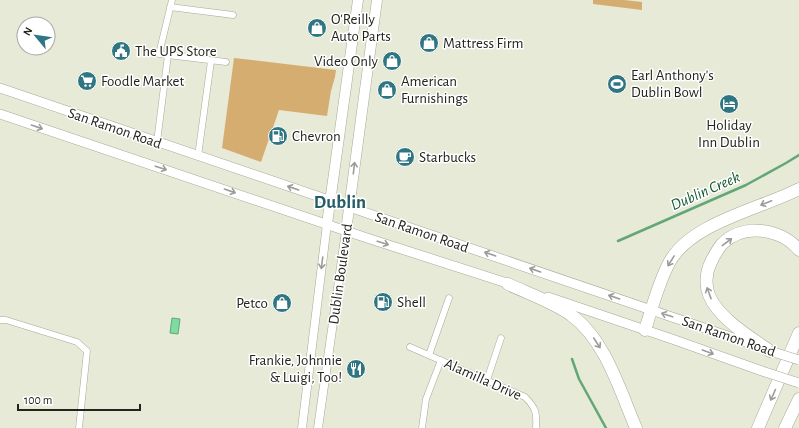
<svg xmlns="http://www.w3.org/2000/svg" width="799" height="428" font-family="'Alegreya Sans',sans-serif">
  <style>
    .green { fill: #d6ad71 }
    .water { fill: #7edd9e; stroke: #63a677 }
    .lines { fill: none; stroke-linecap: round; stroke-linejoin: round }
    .stream { stroke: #63a677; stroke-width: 2.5 }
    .minor-casing { stroke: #a6a997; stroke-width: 7 }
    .tertiary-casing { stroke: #a6a997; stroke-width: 9 }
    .secondary-casing { stroke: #a6a997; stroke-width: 10 }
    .primary-casing { stroke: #a6a997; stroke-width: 11 }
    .motorway-casing { stroke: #a6a997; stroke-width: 13 }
    .minor { stroke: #fff; stroke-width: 6 }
    .tertiary { stroke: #fff; stroke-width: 8 }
    .secondary { stroke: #fff; stroke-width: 9 }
    .primary { stroke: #fff; stroke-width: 10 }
    .motorway { stroke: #fff; stroke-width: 12 }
    .secondary-bridge-casing { stroke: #a6a997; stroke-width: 10; stroke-linecap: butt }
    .secondary-bridge { stroke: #fff; stroke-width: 9 }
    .oneway { stroke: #9c9c99 }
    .labels { text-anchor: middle; stroke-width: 3; stroke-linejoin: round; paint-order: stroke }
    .poi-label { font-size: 15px; fill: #23241d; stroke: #fff; text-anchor: start }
    .street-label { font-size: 15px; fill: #23241d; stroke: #fff }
    .water-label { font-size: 16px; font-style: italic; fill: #145a32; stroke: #fff }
    .district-label { font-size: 19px; font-weight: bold; fill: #255d67; stroke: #fff }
  </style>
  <rect width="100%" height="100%" fill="#e7ead7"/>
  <path class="green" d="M593,0H624L642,2V10L593,4Z
    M234,58L336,70L335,77L331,91L327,116L279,110L261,162L222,148Z"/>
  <path class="water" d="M172,318L180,319L178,334L170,333Z"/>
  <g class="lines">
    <path class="stream" d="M618,241L746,185L786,163L799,155
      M572,359L579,379L606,428"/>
    <defs>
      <path id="minor" d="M172,0L159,54L226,62
        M170,7L233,15
        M157,142L168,55
        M198,156L211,61
        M0,320H6L77,342L87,351L79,428
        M410,347L525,397C536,408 537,413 536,428
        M429,355L449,298
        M487,380L501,338
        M422,428L426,399L441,360"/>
      <path id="tertiary" d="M302,428L327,224
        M318,428L346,231"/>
      <path id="secondary" d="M0,88L757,346
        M0,114L367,238L513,285
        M548,297L672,339L762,371"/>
      <path id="primary" d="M327,224L358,0
        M346,231L377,0"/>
      <path id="motorway" d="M508,284C527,293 555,303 571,315C605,339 620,391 636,428
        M645,330C652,308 658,284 669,263C690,223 760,209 799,189
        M770,351C750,337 718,318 709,295C705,285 706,272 711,262C714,256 717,250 722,244C743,223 781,228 799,250
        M758,428L799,333
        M785,428L799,399"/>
    </defs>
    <use href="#minor" class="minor-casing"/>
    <use href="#tertiary" class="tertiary-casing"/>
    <use href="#secondary" class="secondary-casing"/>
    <use href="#primary" class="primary-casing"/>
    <use href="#motorway" class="motorway-casing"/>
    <use href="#minor" class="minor"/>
    <use href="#tertiary" class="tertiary"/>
    <use href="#secondary" class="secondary"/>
    <use href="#primary" class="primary"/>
    <use href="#motorway" class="motorway"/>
    <defs>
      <path id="secondary-bridge" d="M770,351L799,360
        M762,371L799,383"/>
    </defs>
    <use href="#secondary-bridge" class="secondary-bridge-casing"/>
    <use href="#secondary-bridge" class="secondary-bridge"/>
  </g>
  <defs><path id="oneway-shaft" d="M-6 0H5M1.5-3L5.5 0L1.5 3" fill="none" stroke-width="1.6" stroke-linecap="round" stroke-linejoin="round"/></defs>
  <g class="oneway">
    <use href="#oneway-shaft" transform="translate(37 127) rotate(19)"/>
    <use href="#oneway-shaft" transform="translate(161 168) rotate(18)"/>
    <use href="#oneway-shaft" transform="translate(354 168) rotate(-83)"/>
    <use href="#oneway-shaft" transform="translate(293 188) rotate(-161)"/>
    <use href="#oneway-shaft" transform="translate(230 191) rotate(19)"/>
    <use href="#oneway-shaft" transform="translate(766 203) rotate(158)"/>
    <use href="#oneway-shaft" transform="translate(727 242) rotate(-37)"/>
    <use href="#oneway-shaft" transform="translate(383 243) rotate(18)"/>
    <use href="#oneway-shaft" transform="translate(490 254) rotate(-161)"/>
    <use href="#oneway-shaft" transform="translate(671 261) rotate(122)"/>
    <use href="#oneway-shaft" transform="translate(322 263) rotate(97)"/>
    <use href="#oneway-shaft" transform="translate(535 270) rotate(-161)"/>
    <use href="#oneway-shaft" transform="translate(709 293) rotate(-110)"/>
    <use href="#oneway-shaft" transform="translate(614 297) rotate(-161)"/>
    <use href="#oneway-shaft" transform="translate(667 315) rotate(-162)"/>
    <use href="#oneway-shaft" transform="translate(597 343) rotate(57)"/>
    <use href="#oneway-shaft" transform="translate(708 352) rotate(20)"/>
    <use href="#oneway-shaft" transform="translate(773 395) rotate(114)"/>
  </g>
  <defs>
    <symbol id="shop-disc" viewBox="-11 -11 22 22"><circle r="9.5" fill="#2f7682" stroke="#fff"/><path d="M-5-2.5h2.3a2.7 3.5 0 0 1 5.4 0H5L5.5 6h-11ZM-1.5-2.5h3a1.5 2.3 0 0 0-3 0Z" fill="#fff"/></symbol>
    <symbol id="civic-disc" viewBox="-11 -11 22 22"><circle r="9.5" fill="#2f7682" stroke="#fff"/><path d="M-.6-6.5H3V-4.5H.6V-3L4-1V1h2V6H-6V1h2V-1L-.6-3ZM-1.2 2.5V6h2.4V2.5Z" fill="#fff"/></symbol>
    <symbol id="supermarket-disc" viewBox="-11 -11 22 22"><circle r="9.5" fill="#2f7682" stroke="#fff"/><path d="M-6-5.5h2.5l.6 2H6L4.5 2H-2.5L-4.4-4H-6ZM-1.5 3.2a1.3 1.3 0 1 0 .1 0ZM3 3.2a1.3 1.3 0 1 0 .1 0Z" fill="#fff"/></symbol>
    <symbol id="stadium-disc" viewBox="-11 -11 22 22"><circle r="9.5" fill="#2f7682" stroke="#fff"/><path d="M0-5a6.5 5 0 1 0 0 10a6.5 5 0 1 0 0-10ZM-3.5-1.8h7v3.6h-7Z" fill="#fff"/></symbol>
    <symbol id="hotel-disc" viewBox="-11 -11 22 22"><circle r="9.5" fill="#2f7682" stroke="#fff"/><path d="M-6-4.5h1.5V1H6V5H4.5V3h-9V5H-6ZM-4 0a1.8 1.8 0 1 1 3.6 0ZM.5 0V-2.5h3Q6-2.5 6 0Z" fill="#fff"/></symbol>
    <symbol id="fuel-disc" viewBox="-11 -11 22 22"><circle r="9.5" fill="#2f7682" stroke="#fff"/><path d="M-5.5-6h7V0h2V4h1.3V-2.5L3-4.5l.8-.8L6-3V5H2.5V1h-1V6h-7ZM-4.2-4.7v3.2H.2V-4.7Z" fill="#fff"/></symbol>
    <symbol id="cafe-disc" viewBox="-11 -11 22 22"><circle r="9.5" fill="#2f7682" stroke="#fff"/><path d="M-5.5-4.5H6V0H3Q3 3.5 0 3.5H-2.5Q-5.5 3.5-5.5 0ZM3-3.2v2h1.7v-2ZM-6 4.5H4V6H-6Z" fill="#fff"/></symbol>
    <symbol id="restaurant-disc" viewBox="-11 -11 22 22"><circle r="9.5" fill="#2f7682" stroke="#fff"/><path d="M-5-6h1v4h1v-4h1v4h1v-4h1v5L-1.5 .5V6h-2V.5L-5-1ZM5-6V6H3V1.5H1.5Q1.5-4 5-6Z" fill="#fff"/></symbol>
  </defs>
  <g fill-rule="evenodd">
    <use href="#shop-disc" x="306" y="17" width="22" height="22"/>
    <use href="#shop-disc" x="418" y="32" width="22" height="22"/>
    <use href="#civic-disc" x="110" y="40" width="22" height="22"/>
    <use href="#shop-disc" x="381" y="50" width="22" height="22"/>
    <use href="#supermarket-disc" x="76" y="70" width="22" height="22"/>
    <use href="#stadium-disc" x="606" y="73" width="22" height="22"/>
    <use href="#shop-disc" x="376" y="79" width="22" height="22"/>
    <use href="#hotel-disc" x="718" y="93" width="22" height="22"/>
    <use href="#fuel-disc" x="267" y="125" width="22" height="22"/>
    <use href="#cafe-disc" x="394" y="146" width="22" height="22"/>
    <use href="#fuel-disc" x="372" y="291" width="22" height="22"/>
    <use href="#shop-disc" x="271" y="292" width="22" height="22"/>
    <use href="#restaurant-disc" x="345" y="358" width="22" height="22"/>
  </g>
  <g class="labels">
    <g class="poi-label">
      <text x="331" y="24">O'Reilly<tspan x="331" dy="17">Auto Parts</tspan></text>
      <text x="443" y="48">Mattress Firm</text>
      <text x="135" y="56">The UPS Store</text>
      <text x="378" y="66" text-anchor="end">Video Only</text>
      <text x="631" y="80">Earl Anthony's<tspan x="631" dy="17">Dublin Bowl</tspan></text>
      <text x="101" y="86">Foodle Market</text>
      <text x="401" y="86">American<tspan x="401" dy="17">Furnishings</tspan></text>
      <text x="729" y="130" text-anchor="middle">Holiday<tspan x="729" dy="17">Inn Dublin</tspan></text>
      <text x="292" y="141">Chevron</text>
      <text x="419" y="162">Starbucks</text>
      <text x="397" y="307">Shell</text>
      <text x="268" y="308" text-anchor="end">Petco</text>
      <text x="342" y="365" text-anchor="end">Frankie, Johnnie<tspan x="342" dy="17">&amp; Luigi, Too!</tspan></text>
    </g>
    <g class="street-label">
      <text transform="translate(115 128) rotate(19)" y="5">San Ramon Road</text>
      <text transform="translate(422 232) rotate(19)" y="5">San Ramon Road</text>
      <text transform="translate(340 274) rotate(-82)" y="5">Dublin Boulevard</text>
      <text transform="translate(729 336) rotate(19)" y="5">San Ramon Road</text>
      <text transform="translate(483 379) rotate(24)" y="5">Alamilla Drive</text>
    </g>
    <g class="water-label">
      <text transform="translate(705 190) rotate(-24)" y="6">Dublin Creek</text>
    </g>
    <g class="district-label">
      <text x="340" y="208">Dublin</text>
    </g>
  </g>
  <g transform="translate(36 36) rotate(299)"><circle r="19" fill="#ffffff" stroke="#a7a7a5"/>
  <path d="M0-3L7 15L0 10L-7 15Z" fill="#2f7682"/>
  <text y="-6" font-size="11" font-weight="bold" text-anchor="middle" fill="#23241d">N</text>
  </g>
  <path d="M18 404v6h122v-6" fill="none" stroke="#23241d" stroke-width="2"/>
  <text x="24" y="404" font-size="12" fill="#23241d" stroke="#ffffff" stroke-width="3" paint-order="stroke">100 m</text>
</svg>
